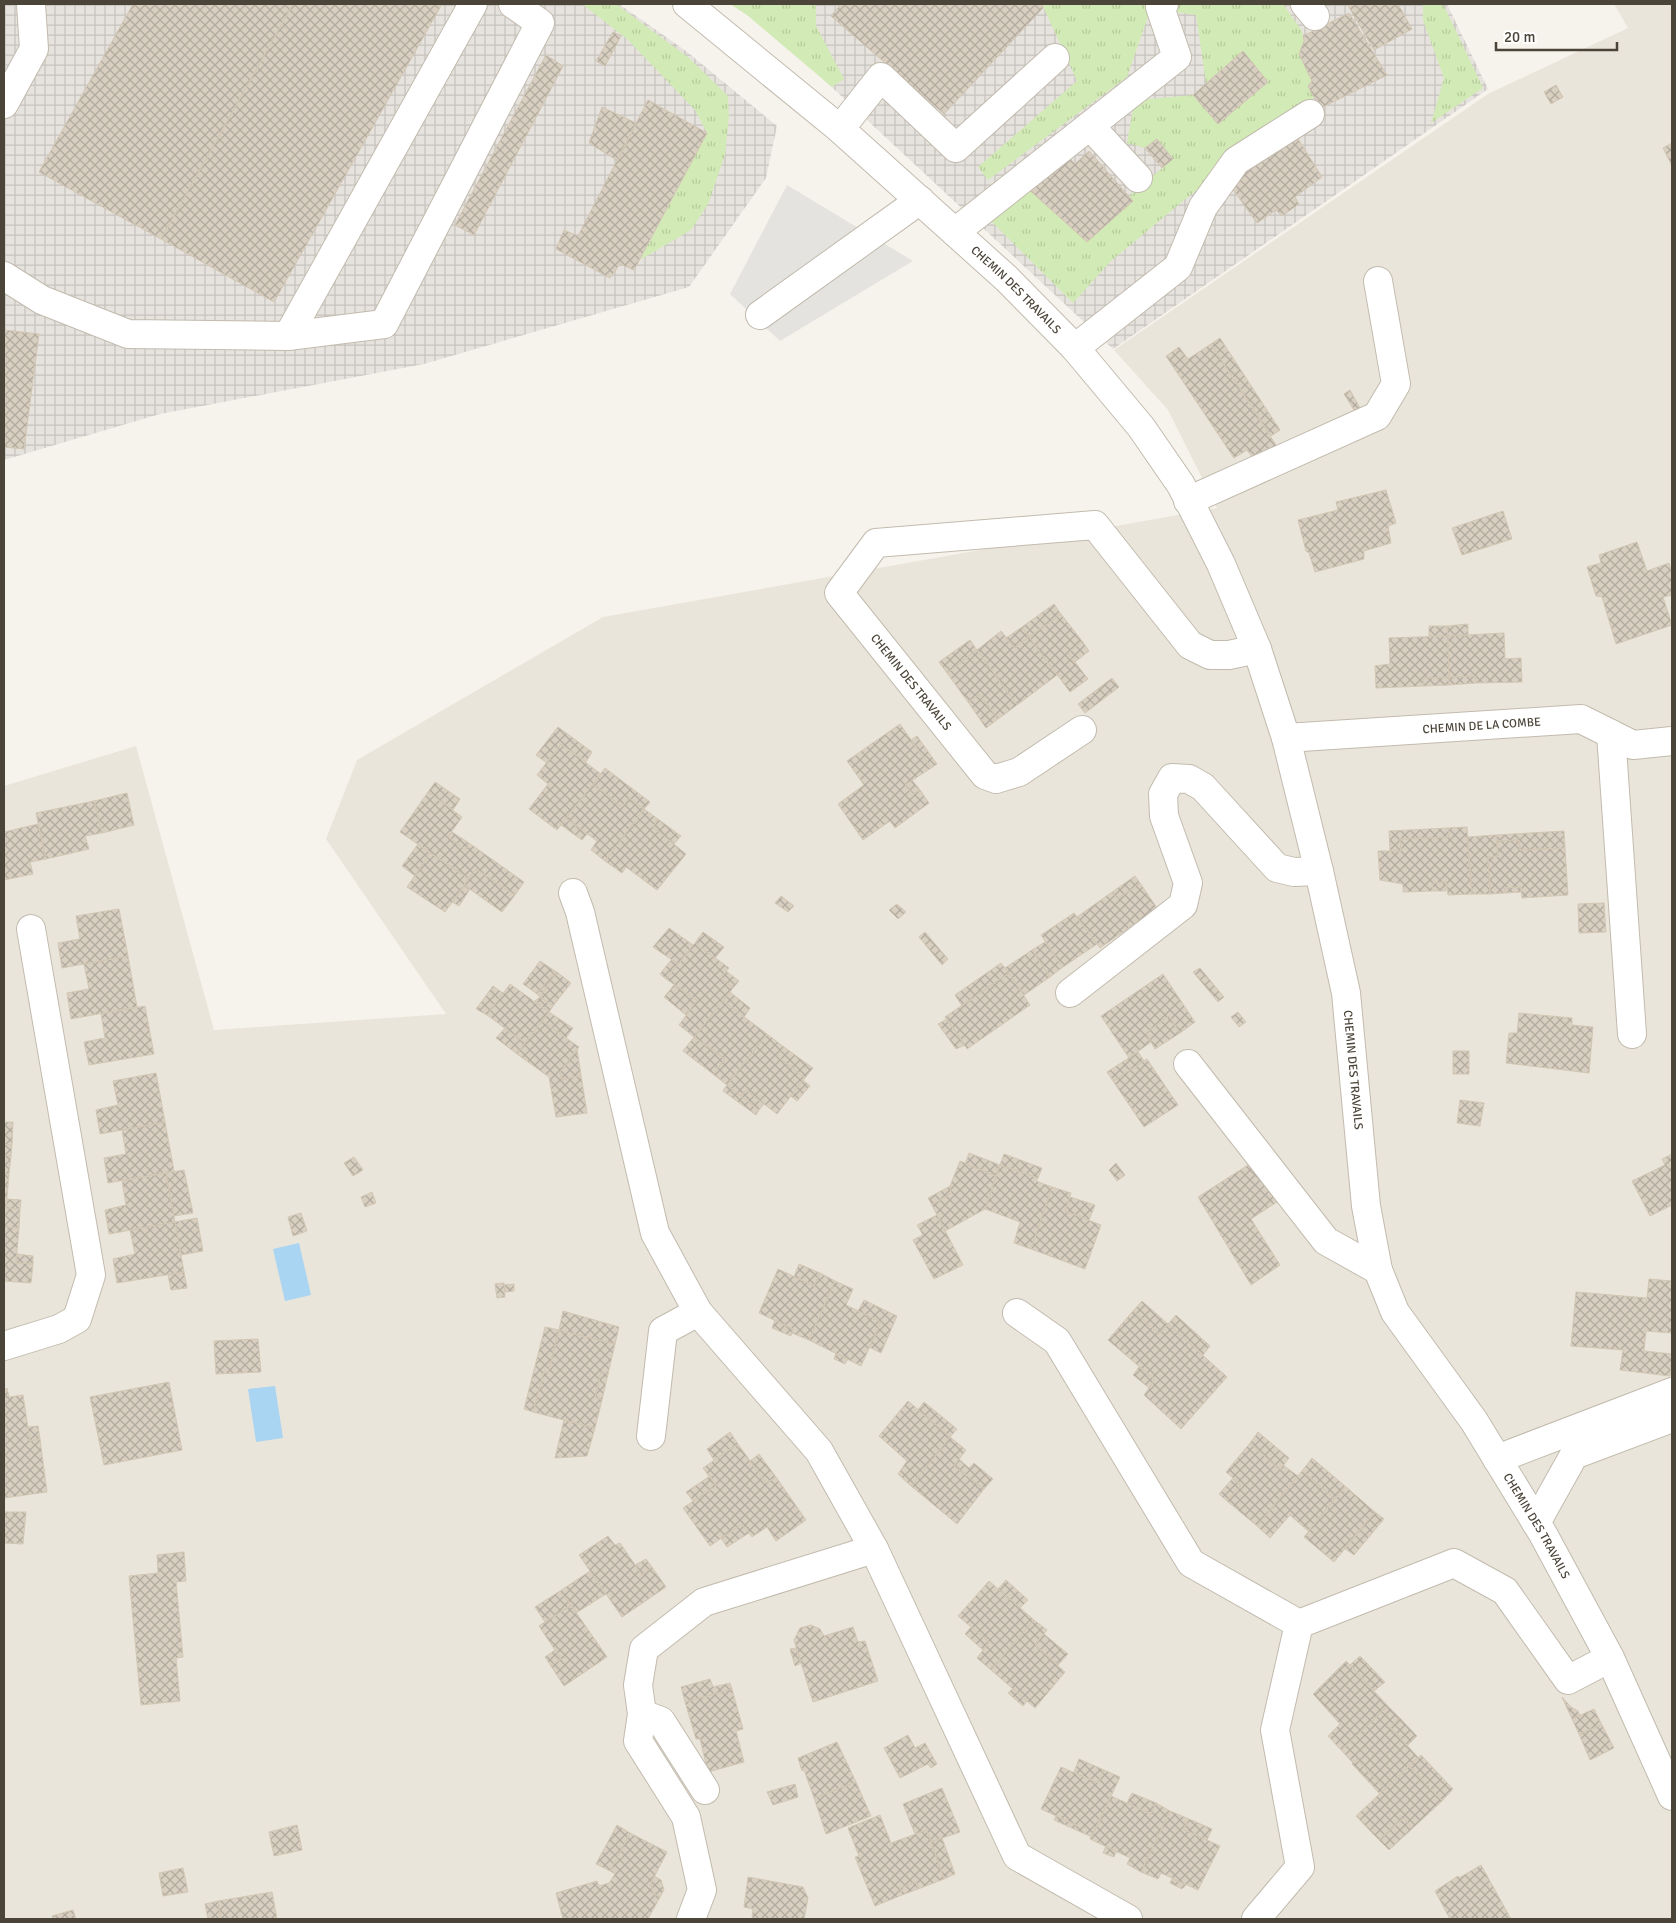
<svg xmlns="http://www.w3.org/2000/svg" width="1676" height="1923" font-family="Signika,sans-serif">
  <style>
    .residential { fill: #eae5da }
    .industrial { fill: url(#industrial-grid) }
    .grass { fill: url(#grass-tufts) }
    .parking { fill: #e5e3e0 }
    .water { fill: #a9d4f2 }
    .building { fill: url(#building-cross-hatch); stroke: #d3c7b4 }
    .lines { fill: none; stroke-linecap: round; stroke-linejoin: round }
    .minor-casing { stroke: #c2bbae; stroke-width: 30 }
    .minor { stroke: #fff; stroke-width: 28 }
    .labels { text-anchor: middle; stroke-width: 4; stroke-linejoin: round; paint-order: stroke }
    .street-label { font-size: 12px; fill: #4b4439; stroke: #fff }
  </style>
  <defs>
    <pattern id="industrial-grid" width="8" height="8" patternUnits="userSpaceOnUse" patternTransform="scale(1.25)"><rect width="8" height="8" fill="#e6e2dd"/><path d="M0 4h8M4 0v8" fill="none" stroke="#c7c3be"/></pattern>
    <pattern id="grass-tufts" width="24" height="20" patternUnits="userSpaceOnUse" patternTransform="scale(1.25)"><rect width="24" height="20" fill="#d2eab5"/><path d="M3 7l-1-3M5 7V3M7 7l1-3M15 17l-1-3M17 17v-4M19 17l1-3" fill="none" stroke="#b6ca9c"/></pattern>
    <pattern id="building-cross-hatch" width="8" height="8" patternUnits="userSpaceOnUse" patternTransform="scale(1.25)"><rect width="8" height="8" fill="#d8cfc1"/><path d="M0 0l8 8M0 8l8-8" fill="none" stroke="#b1aa9e"/></pattern>
  </defs>
  <rect width="100%" height="100%" fill="#f6f3ec"/>
  <path class="residential" d="M1614,4H1672V1919H4V786L136,746L214,1030L446,1014L326,839L357,760L603,617L1217,508L1168,410L1114,350L1488,94L1628,28Z"/>
  <path class="industrial" d="M4,4H619L686,51L777,126L766,178L689,287L424,364L160,414L4,460Z
    M737,4H1447L1488,89L1113,349L750,11Z"/>
  <path class="grass" d="M582,4H616L689,58L728,96L729,116L725,155L708,204L691,230L640,260L707,133L695,110L627,39Z
    M730,4H816V26L844,79L832,87L747,15Z
    M1042,4H1283L1302,31L1304,41L1299,54L1312,81L1308,86L1314,98L1183,201L1110,262L1073,303L987,217L1025,186L1087,242L1133,201L1129,196L1173,159L1157,139L1145,148L1127,143L1133,109L1140,100L1193,95L1218,124L1268,82L1243,51L1206,83L1196,15L1151,8L1127,77L988,180L978,167L1077,81Z
    M1423,4H1443L1483,88L1431,123L1444,78L1423,20Z"/>
  <path class="parking" d="M787,185L913,261L780,341L730,294Z"/>
  <path class="water" d="M299,1243L311,1295L285,1301L273,1249Z
    M275,1386L283,1438L256,1442L248,1389Z"/>
  <path class="building" d="M133,4H293L161,239L39,172Z
    M293,4H442L274,302L161,239Z
    M841,4H1042L1043,8L944,114L831,16Z
    M1347,4H1398L1412,29L1374,50Z
    M1349,13L1387,75L1323,107L1313,96L1308,86L1312,81L1299,54L1304,41L1303,36Z
    M613,32L621,36L605,66L596,61Z
    M1243,51L1268,82L1218,124L1193,95Z
    M546,55L563,66L474,235L455,225Z
    M1556,85L1563,97L1551,104L1544,92Z
    M648,100L707,133L634,270L620,264L610,278L556,249L564,230L578,236Z
    M602,107L636,123L618,161L589,143Z
    M1295,134L1322,177L1295,197L1299,204L1282,216L1276,210L1257,223L1229,184L1266,149Z
    M1157,139L1173,159L1162,168L1145,148Z
    M1672,143V166L1663,148Z
    M1089,151L1133,201L1087,242L1025,186L1065,153L1075,164Z
    M4,330L39,334L24,449L4,447Z
    M1220,338L1280,430L1271,436L1211,344Z
    M1211,344L1283,456L1261,469L1247,450L1234,458L1166,356L1179,347L1188,359Z
    M1350,390L1360,408L1354,410L1344,394Z
    M1386,490L1396,523L1388,526L1391,543L1364,551V559L1315,572L1309,553L1306,551L1298,520L1338,510L1336,502Z
    M1503,511L1512,539L1462,555L1452,528Z
    M1637,542L1647,571L1669,563L1672,573V595L1663,597L1672,625L1616,644L1602,597L1596,596L1587,567L1601,563L1599,555Z
    M1054,604L1061,614L1029,637L1022,627Z
    M1061,614L1082,641L1068,653L1088,679L1070,692L1029,637Z
    M1468,624V635L1448,636L1447,626Z
    M1429,626H1447L1448,636H1429Z
    M1022,627L1029,637L1015,648L1006,638Z
    M1001,631L1015,648L1029,637L1057,675L1017,705L977,650Z
    M1504,633L1505,659L1521,658L1522,682L1476,683L1475,676L1449,677L1448,636Z
    M1448,636L1449,677L1423,678L1424,686L1376,688L1375,666L1390,664L1389,638Z
    M970,640L977,650L947,673L939,662Z
    M1082,641L1089,651L1075,662L1068,653Z
    M977,650L1017,705L998,719L979,694L968,702L947,673Z
    M1475,676L1476,683L1449,685V677Z
    M1449,677V685L1424,686L1423,678Z
    M1112,678L1119,687L1085,713L1078,704Z
    M979,694L998,719L986,728L968,702Z
    M900,724L931,768L905,785L913,794L920,790L929,803L895,828L890,821L863,840L838,804L864,785L847,761Z
    M558,727L592,752L586,762L561,744L547,763L536,755Z
    M917,736L937,764L931,768L911,740Z
    M561,744L601,774L557,830L529,809L548,784L537,775Z
    M605,768L650,802L644,809L629,798L622,807L593,784Z
    M912,780L920,790L913,794L905,785Z
    M435,782L460,799L453,810L428,792Z
    M593,784L622,807L629,798L644,809L605,861L591,850L597,841L566,818Z
    M428,792L462,817L448,837L466,850L469,843L524,882L515,895L476,869L469,879L400,832Z
    M127,793L134,825L102,833L94,801Z
    M94,801L102,833L85,836L89,849L46,859L36,813Z
    M644,809L658,819L653,827L686,854L657,890L626,867L622,873L605,861Z
    M566,818L587,834L582,840L561,825Z
    M658,819L681,836L674,844L653,827Z
    M38,824L46,859L30,862L33,874L4,880V832Z
    M1467,827L1472,894L1448,895L1446,882L1433,883L1432,891L1403,892V884L1380,880L1378,851H1401L1400,839L1449,837V828Z
    M1449,828V837L1400,839L1401,851H1390L1389,831Z
    M1564,831L1565,848L1520,850L1519,840L1497,841L1496,835Z
    M452,832L469,843L466,850L448,837Z
    M1496,835L1498,856L1488,857L1490,894H1472L1467,837Z
    M1519,840L1520,850L1565,848L1568,895L1522,898L1521,887L1505,888V893L1490,894L1488,857L1498,856L1497,841Z
    M418,844L430,853L415,876L402,866Z
    M430,853L469,879L445,912L407,887Z
    M476,869L515,895L502,912L464,885Z
    M1135,876L1140,883L1118,899L1112,892Z
    M1446,882V891H1432L1433,883Z
    M1140,883L1157,908L1100,948L1077,917L1112,892L1118,899Z
    M464,885L470,889L459,906L452,902Z
    M1521,887V892L1505,893V888Z
    M781,896L794,906L788,912L775,903Z
    M1604,903L1606,932L1579,933L1578,904Z
    M897,904L906,912L898,919L889,910Z
    M119,909L128,956L62,968L58,943L80,939L76,916Z
    M1074,913L1097,944L1063,967L1041,935Z
    M669,928L693,945L678,964L653,947Z
    M703,932L724,947L715,958L695,943Z
    M925,932L948,959L942,965L919,937Z
    M1045,942L1063,967L1050,977L1032,950Z
    M695,943L729,968L721,978L733,988L694,1037L679,1025L697,1000L666,979Z
    M1032,950L1050,977L1024,995L1005,968Z
    M128,956L137,1007L71,1019L67,993L89,989L84,964Z
    M671,960L678,964L666,979L660,974Z
    M540,961L555,971L537,994L523,984Z
    M1001,963L1009,973L962,1006L955,995Z
    M1200,968L1224,997L1218,1002L1193,972Z
    M555,971L557,972L540,997L537,994Z
    M726,971L739,981L733,988L721,978Z
    M557,972L571,983L553,1006L540,997Z
    M1009,973L1030,1005L967,1049L945,1017Z
    M1163,974L1195,1022L1180,1033L1169,1016L1146,1033L1151,1042L1129,1058L1101,1016Z
    M510,984L549,1012L525,1043L487,1015Z
    M674,985L697,1000L686,1015L664,997Z
    M493,986L503,993L487,1015L476,1009Z
    M730,992L750,1008L744,1017L723,1001Z
    M540,997L553,1006L549,1012L535,1001Z
    M723,1001L767,1034L727,1085L713,1074L725,1059L694,1037Z
    M145,1006L154,1054L89,1065L84,1042L105,1038L101,1014Z
    M549,1012L573,1028L566,1038L542,1021Z
    M1238,1012L1246,1022L1239,1027L1231,1017Z
    M1519,1013L1572,1018V1025L1593,1027L1589,1073L1506,1063L1509,1033H1517Z
    M1169,1016L1180,1033L1155,1049L1146,1033Z
    M947,1019L965,1045L956,1049L938,1024Z
    M542,1021L579,1047L560,1072L562,1080L581,1075L587,1113L556,1117L549,1077L517,1054Z
    M505,1028L525,1043L517,1054L496,1038Z
    M767,1034L784,1047L777,1056L805,1078L777,1114L746,1090L741,1096L727,1085Z
    M694,1037L725,1059L713,1074L683,1051Z
    M784,1047L813,1068L805,1078L777,1056Z
    M577,1049L581,1075L562,1080L560,1072Z
    M1453,1051H1469V1074H1453Z
    M1138,1052L1144,1061L1113,1081L1107,1072Z
    M1147,1059L1178,1105L1144,1127L1113,1081Z
    M156,1073L165,1122L100,1134L96,1110L118,1105L113,1081Z
    M803,1080L810,1086L797,1101L791,1096Z
    M727,1085L759,1110L756,1115L723,1091Z
    M746,1090L764,1104L759,1110L741,1096Z
    M1460,1100L1484,1103L1480,1126L1457,1123Z
    M4,1122H13L12,1145L4,1144Z
    M165,1122L174,1171L108,1183L104,1158L126,1154L122,1130Z
    M4,1144L12,1145L11,1156L4,1155Z
    M969,1153L1000,1165L996,1176L965,1164Z
    M1004,1154L1042,1168L1038,1178L1000,1165Z
    M1672,1154V1205L1650,1216L1632,1181L1665,1165L1662,1159Z
    M4,1155L11,1156L9,1174H4Z
    M354,1157L363,1170L353,1176L344,1163Z
    M1259,1158L1283,1198L1251,1219L1280,1265L1251,1285L1198,1197Z
    M960,1161L996,1176L985,1209L945,1231L932,1205L951,1193L950,1186Z
    M1116,1163L1125,1175L1117,1181L1109,1170Z
    M1000,1165L1038,1178L1036,1181L1052,1187L1031,1249L1014,1243L1020,1222L985,1209Z
    M184,1170L193,1213L174,1216L166,1173Z
    M166,1173L175,1222L109,1234L105,1210L126,1205L122,1181Z
    M4,1174H9L6,1208L20,1209L19,1228L4,1227Z
    M950,1186L951,1193L932,1205L928,1198Z
    M1052,1187L1071,1193L1065,1211L1101,1225L1085,1269L1031,1249Z
    M372,1192L376,1203L365,1207L361,1197Z
    M1070,1197L1095,1205L1089,1220L1065,1211Z
    M7,1199L21,1200L20,1209L6,1208Z
    M301,1213L307,1231L293,1236L288,1217Z
    M937,1215L963,1265L934,1279L913,1240L923,1235L917,1225Z
    M197,1218L203,1251L181,1255L175,1222Z
    M175,1222L184,1272L117,1283L113,1259L135,1254L130,1230Z
    M4,1227L19,1228L16,1263L33,1264L31,1283L4,1281Z
    M17,1254L33,1256V1264L16,1263Z
    M799,1264L820,1273L814,1286L794,1277Z
    M778,1269L814,1286L820,1273L835,1281L809,1340L792,1333L793,1329L759,1313Z
    M184,1272L187,1288L171,1290L168,1275Z
    M1649,1279L1672,1281V1333L1646,1331L1644,1351L1672,1354L1670,1376L1620,1370L1623,1350L1571,1346L1576,1292L1647,1298Z
    M835,1281L853,1289L846,1305L881,1322L861,1366L809,1340Z
    M504,1283L505,1297L497,1298L495,1284Z
    M514,1284V1291L506,1292L504,1285Z
    M864,1300L897,1316L881,1353L869,1347L881,1322L858,1311Z
    M1142,1301L1168,1324L1159,1334L1133,1311Z
    M563,1311L619,1327L615,1344L559,1330Z
    M1133,1311L1159,1334L1168,1324L1227,1377L1181,1429L1144,1395L1155,1380L1108,1340Z
    M1176,1315L1210,1346L1203,1355L1168,1324Z
    M775,1320L793,1329L791,1336L772,1328Z
    M545,1327L559,1330L548,1373L544,1371L533,1412L524,1409Z
    M559,1330L615,1344L608,1374L601,1372L595,1397L602,1400L595,1428L533,1412L544,1371L548,1373Z
    M258,1339L261,1372L216,1374L214,1341Z
    M836,1353L848,1359L845,1364L834,1359Z
    M1139,1367L1155,1380L1149,1388L1133,1375Z
    M601,1372L608,1374L602,1400L595,1397Z
    M169,1382L182,1450L104,1465L90,1397Z
    M7,1388L9,1397L23,1395L30,1441L40,1439L47,1492L4,1498V1389Z
    M908,1401L950,1437L911,1486L898,1474L907,1461L879,1436Z
    M924,1402L957,1429L950,1437L918,1410Z
    M564,1420L595,1428L587,1456L555,1458Z
    M38,1426L40,1439L30,1441L28,1427Z
    M730,1432L738,1444L714,1460L707,1449Z
    M1258,1432L1289,1458L1280,1470L1250,1443Z
    M950,1437L966,1450L954,1466L984,1489L957,1524L911,1486Z
    M1250,1443L1280,1470L1283,1465L1298,1476L1257,1526L1227,1501L1241,1485L1226,1472Z
    M738,1444L766,1483L776,1477L806,1520L776,1541L767,1527L752,1537L742,1524L710,1546L683,1508L716,1486L703,1468Z
    M759,1454L776,1477L766,1483L750,1461Z
    M1312,1458L1345,1486L1335,1499L1302,1471Z
    M959,1459L969,1468L974,1463L993,1479L984,1489L954,1466Z
    M1302,1471L1335,1499L1308,1531L1290,1515L1270,1538L1257,1526Z
    M710,1476L716,1486L693,1501L686,1492Z
    M1233,1478L1241,1485L1227,1501L1219,1494Z
    M1345,1486L1375,1512L1334,1562L1304,1537Z
    M4,1512H26L23,1544L4,1543Z
    M1375,1512L1384,1519L1354,1555L1344,1548Z
    M742,1524L749,1533L727,1547L721,1538Z
    M608,1536L615,1545L620,1543L642,1575L652,1567L666,1587L622,1617L579,1555Z
    M184,1552L186,1581L176,1582L183,1657L176,1658L180,1701L141,1705L129,1576L158,1573L157,1555Z
    M646,1559L652,1567L642,1575L635,1565Z
    M590,1571L606,1594L576,1613L560,1591Z
    M1006,1580L1028,1600L1020,1608L998,1589Z
    M989,1581L1034,1620L991,1670L977,1658L989,1642L958,1616Z
    M560,1591L571,1605L545,1622L535,1607Z
    M571,1605L607,1657L564,1686L551,1666L561,1659L539,1626Z
    M1034,1620L1047,1630L1035,1645L1065,1672L1035,1708L991,1670Z
    M811,1625L820,1629L824,1636L853,1627L858,1642L865,1641L878,1681L813,1702L794,1640L800,1628Z
    M971,1627L989,1642L983,1650L965,1634Z
    M1044,1634L1068,1654L1058,1665L1035,1645Z
    M796,1648L801,1663L795,1666L790,1649Z
    M555,1650L561,1659L551,1666L545,1657Z
    M1360,1656L1385,1682L1374,1691L1350,1665Z
    M1346,1661L1388,1706L1341,1750L1328,1736L1340,1724L1313,1694Z
    M710,1679L713,1687L730,1683L732,1689L685,1702L681,1687Z
    M1013,1688L1027,1701L1023,1706L1008,1693Z
    M732,1689L743,1729L736,1731L744,1762L708,1772L700,1739H696L685,1702Z
    M1562,1697L1571,1707L1578,1711L1580,1716L1572,1719Z
    M1388,1706L1400,1718L1390,1727L1418,1757L1385,1789L1357,1759L1353,1763L1341,1750Z
    M1594,1709L1602,1725L1579,1734L1572,1719Z
    M1400,1718L1417,1736L1407,1746L1390,1727Z
    M1602,1725L1614,1748L1590,1760L1579,1734Z
    M908,1735L915,1748L925,1743L937,1764L931,1768L928,1764L900,1778L884,1748Z
    M837,1742L856,1782L814,1798L804,1770L802,1771L798,1758Z
    M1421,1755L1453,1789L1442,1801L1409,1766Z
    M1079,1759L1104,1770L1098,1783L1074,1772Z
    M1357,1759L1385,1789L1380,1794L1352,1764Z
    M1409,1766L1442,1801L1413,1828L1403,1818L1379,1840L1356,1816Z
    M1061,1767L1098,1783L1104,1770L1120,1777L1092,1837L1074,1829L1076,1825L1041,1809Z
    M856,1782L871,1816L826,1834L814,1798Z
    M795,1784L798,1797L773,1805L767,1792Z
    M942,1788L960,1832L931,1842L927,1830L915,1834L903,1804Z
    M1132,1793L1156,1803L1151,1814L1127,1803Z
    M1111,1796L1151,1814L1156,1803L1170,1811L1141,1872L1127,1864L1130,1858L1090,1839Z
    M1170,1811L1189,1819L1183,1829L1220,1846L1198,1890L1161,1873L1158,1879L1141,1872Z
    M880,1815L891,1843L927,1830L944,1879L918,1889L916,1882L900,1888L902,1895L875,1906L855,1857L859,1856L848,1828Z
    M1056,1816L1076,1825L1074,1829L1054,1820Z
    M1403,1818L1413,1828L1389,1850L1379,1840Z
    M1189,1819L1212,1829L1207,1840L1183,1829Z
    M297,1825L302,1850L274,1856L269,1832Z
    M617,1825L630,1833L610,1871L596,1864Z
    M630,1833L667,1852L651,1883L653,1894L660,1897L648,1919H563L556,1893L597,1881L599,1886L609,1883L615,1874L610,1871Z
    M942,1838L955,1874L944,1879L931,1842Z
    M1106,1846L1116,1852L1114,1857L1103,1853Z
    M1481,1865L1511,1919H1450L1435,1891L1458,1876L1459,1878Z
    M183,1868L188,1892L163,1896L159,1873Z
    M654,1876L661,1880L664,1890L660,1897L653,1894L651,1883Z
    M748,1877L803,1887L808,1898L804,1919H752L753,1909L744,1907Z
    M1172,1879L1186,1885L1182,1889L1170,1883Z
    M916,1882L918,1889L902,1895L900,1888Z
    M272,1892L277,1919H221L218,1901Z
    M218,1901L221,1919H208L205,1904Z
    M73,1910L76,1919H53L52,1916Z"/>
  <g class="lines">
    <defs>
      <g id="minor">
        <path id="s1" d="M687,4L840,129L1006,278L1075,348L1141,427L1181,485L1221,564L1257,649L1286,738L1319,871L1346,993L1366,1206L1378,1270L1395,1312L1474,1421L1543,1534L1610,1658L1672,1796"/>
        <path d="M1305,4L1315,16"/>
        <path d="M4,104L34,49L31,4"/>
        <path d="M1090,126L1138,178"/>
        <path d="M840,129L881,77L956,148L1055,58"/>
        <path d="M955,232L1177,57L1160,7L1164,4"/>
        <path d="M4,276L42,300L128,334L288,336L473,4"/>
        <path d="M760,315L920,200"/>
        <path d="M288,336L384,324L540,23L513,4"/>
        <path d="M1075,348L1178,267L1203,207L1236,161L1310,114"/>
        <path d="M1188,501L1377,416L1396,384L1378,281"/>
        <path d="M1082,730L1019,772L996,779L985,775L839,593L876,543L1095,525L1190,645L1210,655H1229L1257,649"/>
        <path d="M1611,734L1632,1034"/>
        <path id="s2" d="M1286,738L1581,719L1633,745L1672,741"/>
        <path d="M573,893L580,912L655,1233L698,1312L819,1451L874,1549L1017,1856L1128,1919"/>
        <path d="M1070,993L1183,905L1188,883L1164,816L1163,794L1172,778L1189,779L1203,787L1277,868L1294,872L1319,871"/>
        <path d="M1188,1064L1326,1241L1378,1270"/>
        <path d="M1017,1313L1057,1341L1191,1563L1299,1624"/>
        <path d="M4,1346L59,1329L77,1319L91,1275L31,929"/>
        <path d="M651,1436L663,1331L698,1312"/>
        <path d="M1497,1459L1672,1392"/>
        <path d="M1536,1523L1574,1455L1672,1418"/>
        <path d="M642,1714L661,1721L705,1790"/>
        <path d="M691,1919L702,1890L686,1817L638,1741L642,1714L638,1685L644,1649L704,1602L874,1549"/>
        <path d="M1256,1919L1300,1867L1275,1730L1299,1624L1454,1563L1505,1591L1568,1680L1610,1658"/>
      </g>
    </defs>
    <use href="#minor" class="minor-casing"/>
    <use href="#minor" class="minor"/>
  </g>
  <g class="labels">
    <g class="street-label">
      <text dy="4" stroke="none"><textPath href="#s1" startOffset="436">CHEMIN DES TRAVAILS</textPath></text>
      <text transform="translate(911 682) rotate(51)" y="4">CHEMIN DES TRAVAILS</text>
      <text dy="4" stroke="none"><textPath href="#s2" startOffset="196">CHEMIN DE LA COMBE</textPath></text>
      <text dy="4" stroke="none"><textPath href="#s1" startOffset="1306">CHEMIN DES TRAVAILS</textPath></text>
      <text dy="4" stroke="none"><textPath href="#s1" startOffset="1810">CHEMIN DES TRAVAILS</textPath></text>
    </g>
  </g>
  <rect width="1676" height="1923" fill="none" stroke="#4b4439" stroke-width="10"/>
  <path d="M1496 42v8h121v-8" fill="none" stroke="#4b4439" stroke-width="2.5"/>
  <text x="1504" y="42" font-size="15" fill="#4b4439" stroke="#ffffff" stroke-width="4" paint-order="stroke">20 m</text>
</svg>
